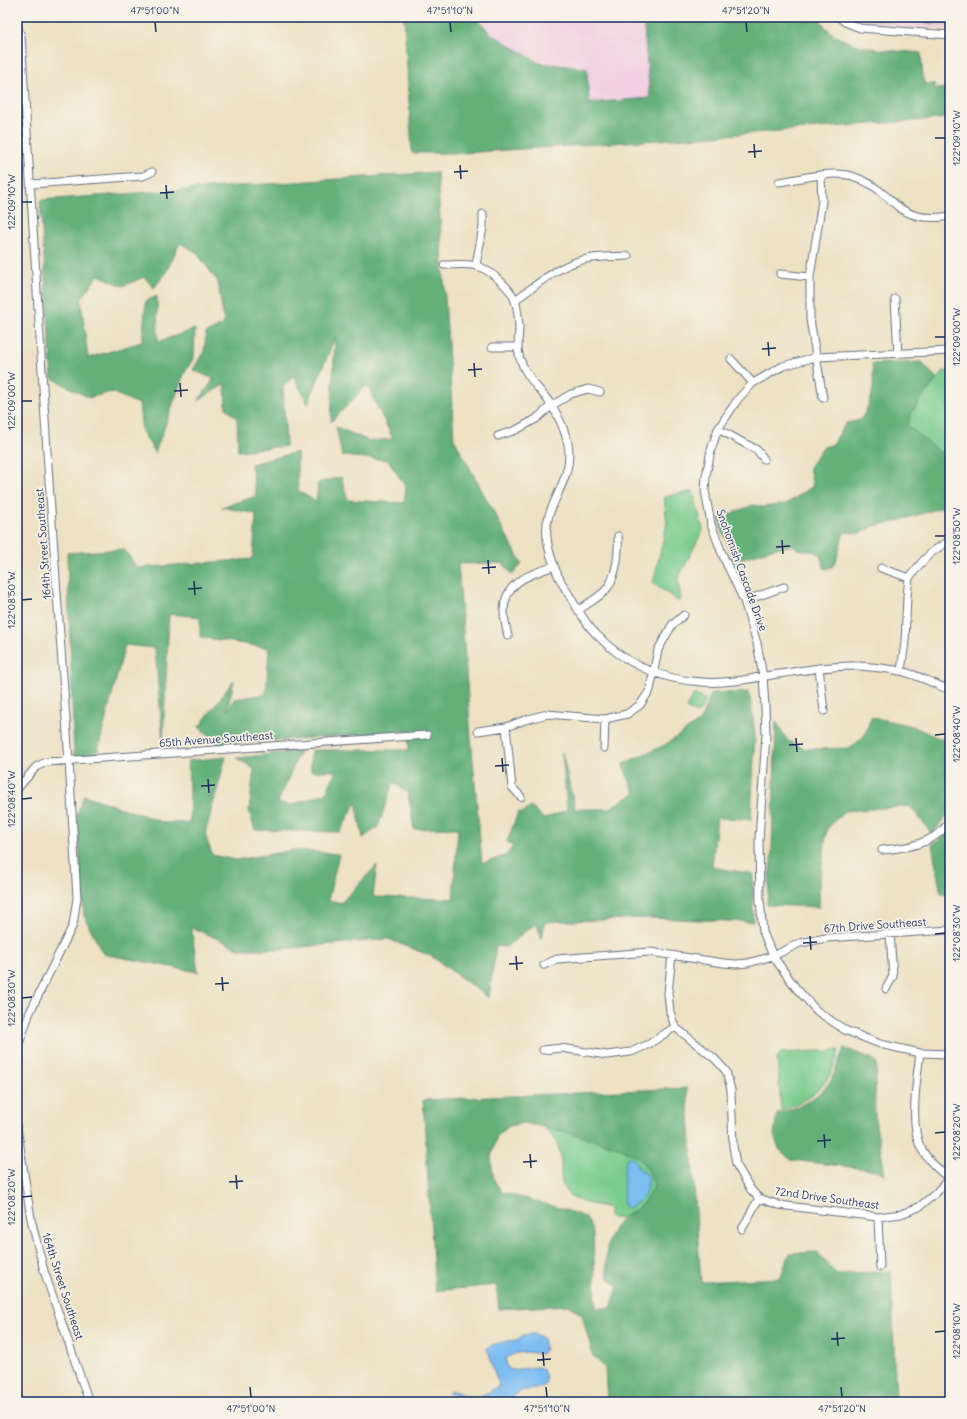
<svg xmlns="http://www.w3.org/2000/svg" width="967" height="1419" font-family="Delius,sans-serif">
  <style>
    .built { fill: #f2cfe1 }
    .green { fill: #7acc8e; stroke: #4a7e76 }
    .forest { fill: #63b079; stroke: #3f706c; fill-rule: evenodd }
    .water { fill: #7dbef2; stroke: #4c76a8 }
    .lines { fill: none; stroke-linecap: round; stroke-linejoin: round }
    .minor-casing { stroke: #646d81; stroke-width: 9 }
    .minor { stroke: #fff; stroke-width: 7 }
    .ticks { fill: none; stroke: #1b2f5e; stroke-width: 1.5 }
    .labels { text-anchor: middle; stroke-width: 3.5; stroke-linejoin: round; paint-order: stroke }
    .street-label { font-size: 11px; fill: #1b2f5e; stroke: #f7f3e8 }
    .neatline { fill: none; stroke: #1b2f5e; stroke-width: 1.5 }
    .ticks-label { font-size: 10px; text-anchor: middle; fill: #1b2f5e }
  </style>
  <rect width="100%" height="100%" fill="#f7f3e8"/>
  <filter id="ink" filterUnits="userSpaceOnUse"><feTurbulence type="fractalNoise" baseFrequency=".025" numOctaves="2"/><feDisplacementMap in="SourceGraphic" scale="8" xChannelSelector="R" yChannelSelector="G"/><feConvolveMatrix kernelMatrix="1 2 1 2 8 2 1 2 1" color-interpolation-filters="sRGB"/></filter>
  <filter id="wash" filterUnits="userSpaceOnUse"><feTurbulence type="fractalNoise" baseFrequency=".012" numOctaves="4" result="noise"/><feDisplacementMap in="SourceGraphic" scale="16" xChannelSelector="R" yChannelSelector="G"/><feGaussianBlur stdDeviation="0.9" result="paint"/><feColorMatrix in="noise" values="0 0 0 0 0 0 0 0 0 0 0 0 0 0 0 0 0 1.4 0 .05"/><feComposite in="paint" operator="in"/></filter>
  <g filter="url(#wash)">
    <rect width="100%" height="100%" fill="#ede1c2"/>
    <path class="built" d="M476,17H643L650,98L589,103L587,69L585,68L540,63L490,33Z
      M850,17H950V29L877,25L859,22Z"/>
    <path class="green" d="M860,17H950V24L873,20Z
      M943,371L950,372V461L907,425L911,413Z
      M693,491L703,530L678,579L681,600L679,602L653,583L667,523L664,497Z
      M694,694L706,700L698,714L686,708Z
      M839,1050C831,1084 814,1099 781,1110L777,1057L781,1053Z
      M543,1127C567,1132 620,1143 638,1157C647,1165 651,1175 655,1186C647,1198 639,1211 625,1217C622,1218 616,1218 612,1218L609,1216V1208C596,1204 581,1204 570,1196C556,1185 564,1164 559,1149C556,1140 550,1134 543,1127Z"/>
    <path class="forest" d="M404,17H476L490,33L539,63L585,68L587,69L589,103L650,98L643,17H818C839,52 885,49 921,53L923,79L925,84H934L935,89L950,88V118L673,139L461,153H412Z
      M437,172L454,439L522,564L512,575L503,563L458,564L471,738L482,863L493,860L507,855L513,846L507,842L518,812L522,813L531,807L544,819L567,810L562,752L575,809H608L635,793L622,764L665,745L700,721L711,693L749,692L755,733L751,819L717,818L712,867L753,874V922L650,918L545,922L542,939L536,923L506,947L496,946L489,998L431,956L388,939L280,949H241L191,927L198,972L103,954L84,916L77,815L84,795L165,823L190,822L188,761L226,757L205,834L212,855L236,860L294,850L339,854L328,900L341,903L377,865L373,897L453,899L458,828L414,829L408,793L393,782L378,827L363,838L356,802L340,832L255,830L249,811L254,769L237,758L300,751L278,803L291,805L326,793L336,771H311V750H409L408,731L219,745L199,727L234,680L227,711L234,699L266,694L269,648L200,637V617L169,614L163,741L155,648L125,645L97,753L74,757L67,553L124,549L137,568L253,559L256,514L222,507L256,496L251,464L297,452L298,491L316,501L318,483L341,477L348,500L404,503L406,487L388,460L342,456L336,427L369,441L393,439L367,385L331,422L335,337L308,404L294,376L283,387L286,446L238,451L237,418L226,408L225,384L198,401L214,379L193,370L204,351L206,333L224,324L218,282L196,252L180,243L165,274L154,288L144,277L123,286L98,275L81,300L88,358L142,342L146,301L157,296L158,342L195,329L194,357L184,374L155,453L142,431L139,404L111,392L89,398L52,378L40,200Z
      M921,362L937,378L911,413L907,425L950,461V505L898,521L874,526L860,533L844,532L836,561L832,567L825,569L820,555L815,552L797,549L794,545L772,549L734,561L723,532L719,518L753,505L763,507L786,504L813,486L809,467L823,447L832,445L846,423L861,420C873,398 875,388 872,364Z
      M871,717L912,726L950,743V813L932,834L910,806L845,811L827,829L820,878L819,907L767,905L772,850L776,721L787,740L804,749L851,748L865,735Z
      M950,832V893L941,894L932,845Z
      M844,1048L873,1059L877,1063C876,1083 873,1105 876,1126C879,1142 883,1158 885,1175L875,1170L791,1160L779,1149L774,1135L777,1113C797,1109 820,1098 831,1080C836,1070 840,1058 844,1048Z
      M687,1088L701,1282L780,1278L790,1253L817,1252L836,1274L891,1271L896,1402H607L605,1368L593,1356L582,1315L569,1305L499,1309L496,1285L435,1291L423,1100ZM524,1123L562,1131L618,1147L638,1157L648,1169L655,1186C649,1195 643,1204 635,1211C631,1213 627,1215 624,1217C606,1232 604,1257 608,1278L618,1286L611,1308H596L593,1233L590,1224L585,1217L563,1209L502,1192L494,1180L492,1167L491,1156L497,1136L509,1126Z"/>
    <path class="water" d="M631,1157L634,1159L639,1169L648,1175C650,1190 642,1203 627,1208L624,1206C623,1197 623,1165 627,1158Z
      M535,1334L543,1338L545,1349L542,1354C527,1352 519,1350 506,1358V1365L510,1370L537,1367L543,1369L546,1379L545,1385C531,1394 518,1384 510,1402H469L448,1393L451,1390C474,1400 478,1399 499,1386C498,1380 495,1374 493,1368C491,1361 491,1356 487,1349L492,1345L507,1341L517,1340L523,1335Z"/>
  </g>
  <g filter="url(#ink)">
    <g class="lines">
      <defs>
        <path id="minor" d="M839,17L845,22L860,28L950,35
          M17,26L21,36L48,467L69,761L77,898L73,925L30,1012L17,1049
          M821,176L822,201L810,277V319L823,398
          M779,182C801,179 831,170 852,176C865,180 876,187 886,196C891,200 895,205 900,208C915,219 933,219 950,216
          M31,184L143,176L152,172
          M444,265C454,265 467,263 477,266C489,269 512,289 515,301C518,308 518,318 519,326C519,342 515,350 523,366C530,382 543,392 552,406C559,417 565,431 568,444C573,471 557,492 549,515C541,538 555,574 568,593C576,607 585,623 596,634C624,664 662,680 702,682C725,684 750,679 772,675C801,671 830,665 859,666C872,667 887,668 900,671C916,674 934,684 950,690
          M476,265L483,227V214
          M780,274L810,277
          M895,299L898,354
          M515,300C533,288 553,270 573,263C590,256 610,257 628,256
          M492,347H517
          M950,351L816,357L783,366L753,383L738,399L718,429L711,450L706,476L705,491L711,524L723,556L744,601L757,643L763,677L765,706L766,735L759,840L760,900L763,932L773,956L796,988L817,1011L845,1030L880,1044L920,1053L950,1054
          M731,359L753,383
          M718,429L757,450L764,459
          M498,436L516,430L536,419L551,406L571,394L588,389L600,392
          M881,568L909,578
          M909,578C922,561 930,551 950,541
          M744,601L784,587
          M579,610C587,604 596,599 604,592C617,579 619,552 618,536
          M508,636C506,628 504,619 504,611C505,580 530,575 554,566
          M819,668L824,711
          M901,671L905,642L907,596L909,578
          M506,727L512,787L521,797
          M478,731L506,727L525,720L547,714L605,719L627,714L640,705L650,690L658,650L672,625L684,615
          M604,748L605,719
          M17,789L36,767L46,762L427,735
          M882,850C902,848 923,846 939,833C943,830 947,825 950,821
          M672,955L668,993L670,1012L675,1027L714,1058L726,1071L731,1090L733,1146L736,1164L751,1190L759,1198L779,1205L878,1217L901,1214L919,1207L936,1193L950,1177
          M544,965L557,959L650,952L724,963L736,964L748,963L773,956L800,943L826,938L950,930
          M886,989L893,976L890,934
          M543,1050L561,1048L607,1055L631,1052L649,1044L675,1027
          M920,1053C917,1077 909,1126 921,1148C928,1161 938,1170 950,1179
          M17,1127L31,1219L44,1271L89,1402
          M878,1217L880,1267
          M742,1229L759,1198"/>
      </defs>
      <use href="#minor" class="minor-casing"/>
      <use href="#minor" class="minor"/>
    </g>
  </g>
  <path class="ticks" d="M155,22L156,32M450,22L451,32M746,22L747,32M935,138H945M754,144L755,158M748,152L762,151M460,165L461,179M454,172L468,171M166,185L167,199M160,193L174,192M22,202H32M935,337H945M768,342L769,356M762,349L776,348M474,363L475,377M468,370L482,369M180,383L181,397M174,391L188,390M22,401H32M935,536H945M782,540L783,554M776,547L790,546M488,560L489,574M482,568L496,567M194,581L195,595M188,589L202,588M22,600L32,599M935,735L945,734M796,738L797,752M789,745L803,744M502,758L503,772M495,766L509,765M208,779L209,793M201,786L215,785M22,799L32,798M935,934L945,933M810,936L811,950M803,943L817,942M516,956L517,970M509,964L523,963M222,977L223,991M215,984L229,983M22,998L32,997M935,1133L945,1132M824,1134L825,1148M817,1141L831,1140M530,1154L531,1168M523,1162L537,1161M236,1175L237,1189M229,1182L243,1181M22,1197L32,1196M837,1332L838,1346M935,1332L945,1331M831,1339L845,1338M543,1352L544,1366M537,1360L551,1359M250,1387L251,1397M546,1387L547,1397M841,1387L842,1397"/>
  <g class="labels">
    <g class="street-label">
      <text transform="translate(43 544) rotate(-94)" y="4">164th Street Southeast</text>
      <text transform="translate(742 570) rotate(70)" y="4">Snohomish Cascade Drive</text>
      <text transform="translate(216 739) rotate(-4)" y="4">65th Avenue Southeast</text>
      <text transform="translate(875 925) rotate(-4)" y="4">67th Drive Southeast</text>
      <text transform="translate(827 1198) rotate(8)" y="4">72nd Drive Southeast</text>
      <text transform="translate(63 1286) rotate(72)" y="4">164th Street Southeast</text>
    </g>
  </g>
  <rect width="967" height="1419" fill="none" stroke="#f7f3e8" stroke-width="44"/>
  <rect x="22" y="22" width="923" height="1375" class="neatline"/>
  <g class="ticks-label">
    <text x="155" y="14">47°51'00"N</text>
    <text x="450" y="14">47°51'10"N</text>
    <text x="746" y="14">47°51'20"N</text>
    <text transform="translate(956 138) rotate(-90)" y="4">122°09'10"W</text>
    <text transform="translate(11 202) rotate(-90)" y="4">122°09'10"W</text>
    <text transform="translate(956 337) rotate(-90)" y="4">122°09'00"W</text>
    <text transform="translate(11 401) rotate(-90)" y="4">122°09'00"W</text>
    <text transform="translate(956 536) rotate(-90)" y="4">122°08'50"W</text>
    <text transform="translate(11 600) rotate(-90)" y="4">122°08'50"W</text>
    <text transform="translate(956 734) rotate(-90)" y="4">122°08'40"W</text>
    <text transform="translate(11 799) rotate(-90)" y="4">122°08'40"W</text>
    <text transform="translate(956 933) rotate(-90)" y="4">122°08'30"W</text>
    <text transform="translate(11 998) rotate(-90)" y="4">122°08'30"W</text>
    <text transform="translate(956 1132) rotate(-90)" y="4">122°08'20"W</text>
    <text transform="translate(11 1197) rotate(-90)" y="4">122°08'20"W</text>
    <text transform="translate(956 1331) rotate(-90)" y="4">122°08'10"W</text>
    <text x="251" y="1412">47°51'00"N</text>
    <text x="547" y="1412">47°51'10"N</text>
    <text x="842" y="1412">47°51'20"N</text>
  </g>
</svg>
